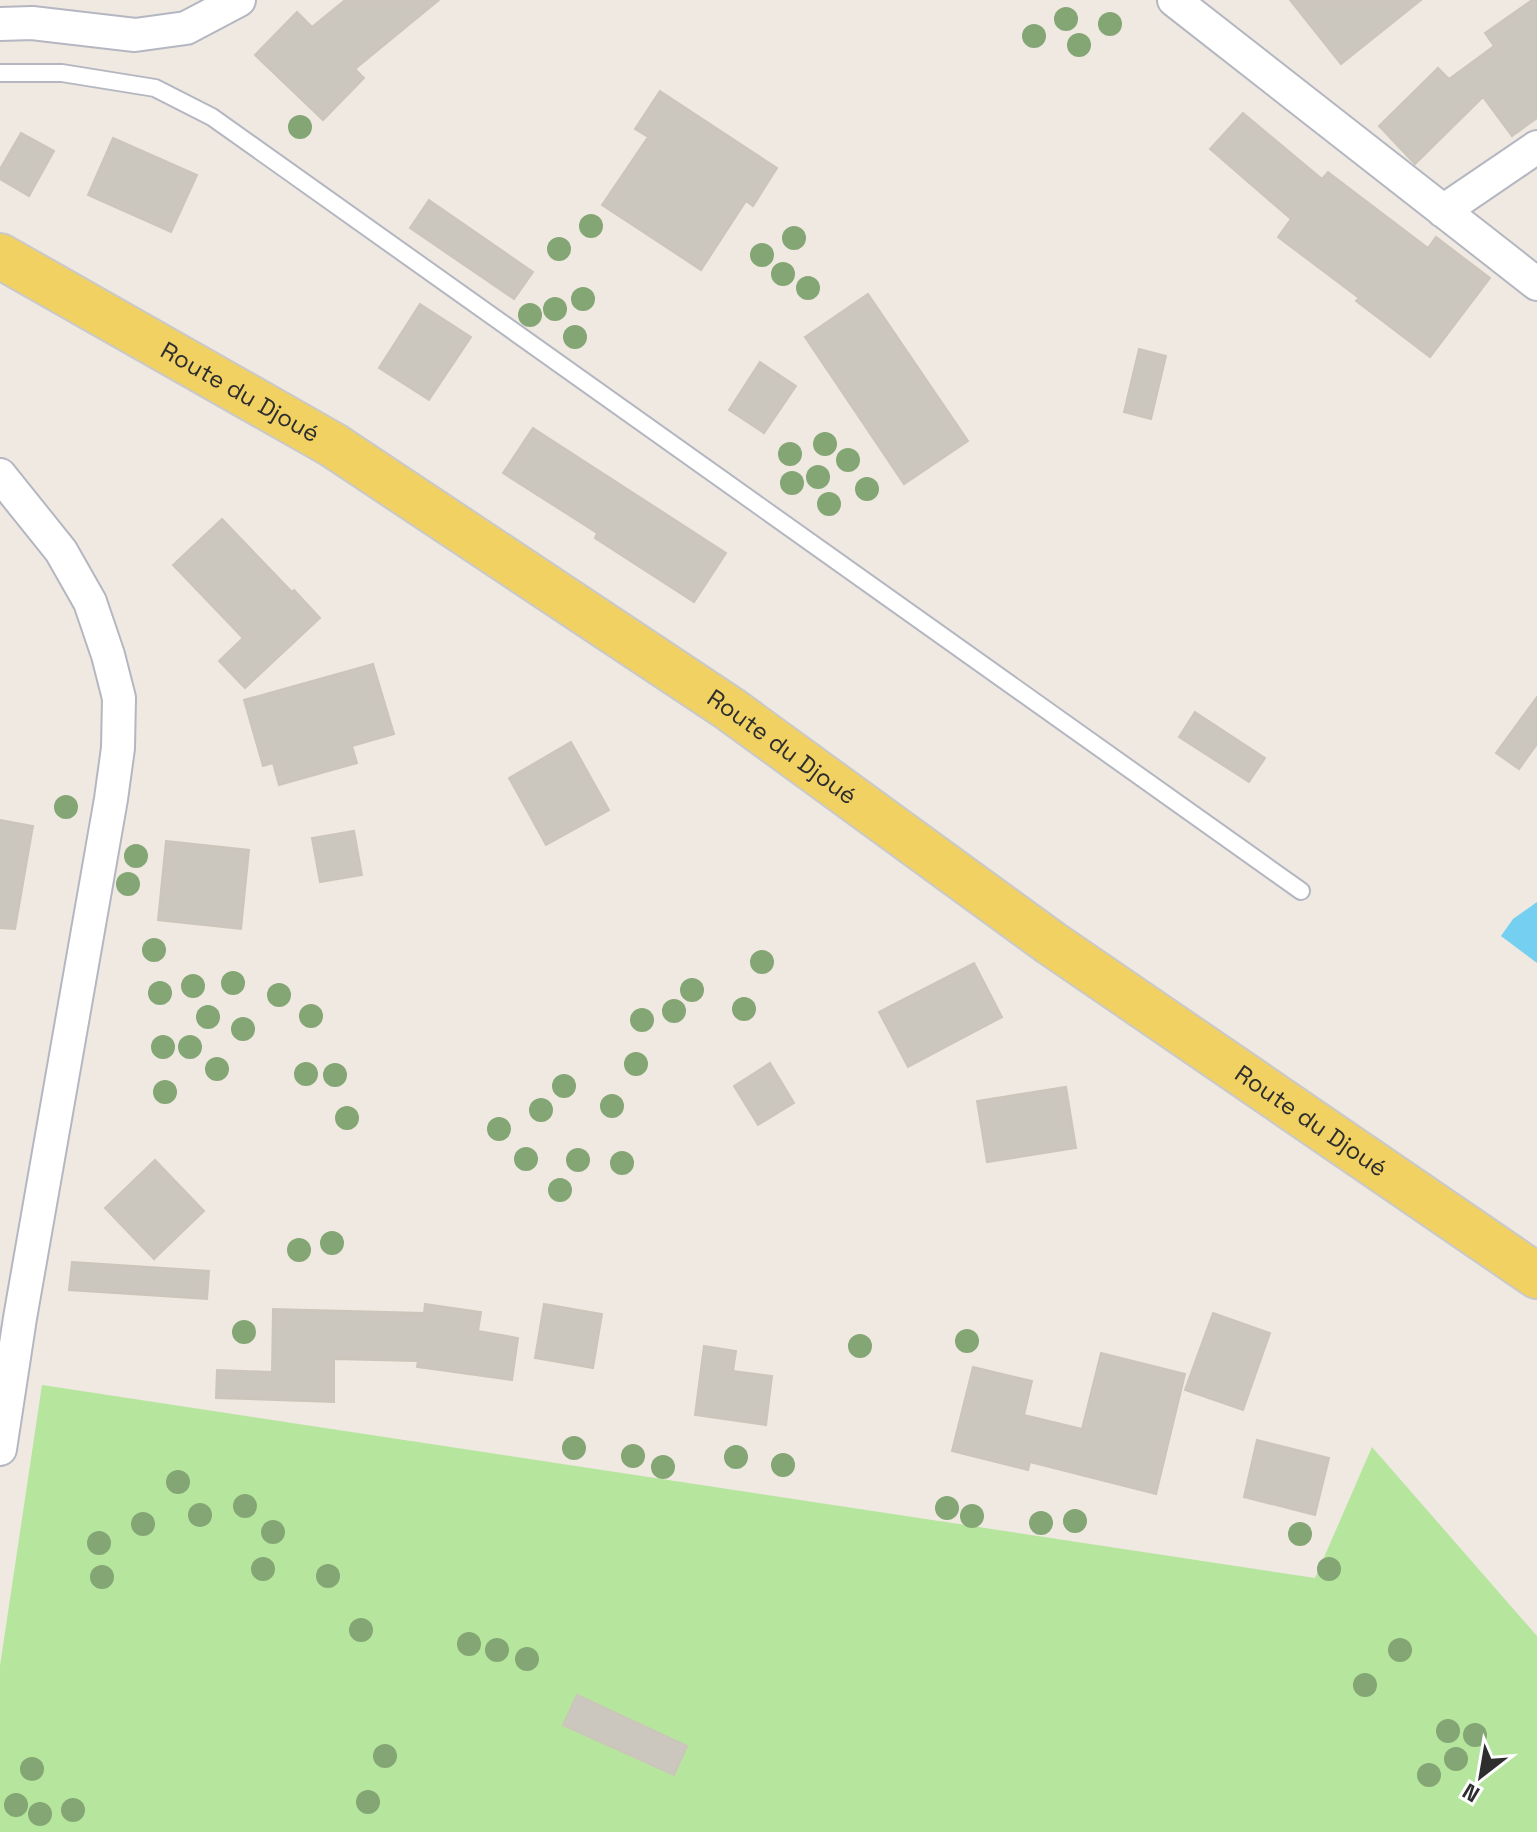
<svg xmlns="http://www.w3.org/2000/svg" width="1537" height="1832" font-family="'Space Grotesk',sans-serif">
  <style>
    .green { fill: #b6e59e }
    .water { fill: #75cff0 }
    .building { fill: #cbc7bf; stroke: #cbc5ba; stroke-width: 2 }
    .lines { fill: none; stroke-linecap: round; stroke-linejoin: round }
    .lane-casing { stroke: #b4b7c1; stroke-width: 20 }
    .street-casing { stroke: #b4b7c1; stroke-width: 36 }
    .primary-casing { stroke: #c9c9c9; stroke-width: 48 }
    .lane { stroke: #fff; stroke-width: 16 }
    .street { stroke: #fff; stroke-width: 32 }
    .primary { stroke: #f2d163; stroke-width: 44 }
    .tree { fill: #84a574 }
    .labels { text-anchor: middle; stroke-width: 6; stroke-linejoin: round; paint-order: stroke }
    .street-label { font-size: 24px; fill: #2e2e2e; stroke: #fff }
  </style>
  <rect width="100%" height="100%" fill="#efe9e1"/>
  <path class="green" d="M42,1385L1315,1578L1372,1447L1537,1636V1832H0V1666Z"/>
  <path class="water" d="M1537,902V963L1501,936L1513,919Z"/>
  <path class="building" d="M345,0H439L355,69L364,78L323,120L255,55L297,12L312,27Z
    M1290,0H1421L1341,64Z
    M1532,0H1537V118L1512,136L1483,97L1415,164L1379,126L1438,68L1449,79L1494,46L1485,33Z
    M660,91L777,168L753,206L746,201L701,270L602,205L648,137L635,129Z
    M1243,113L1322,179L1328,172L1428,248L1436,237L1490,278L1430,357L1356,301L1359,298L1278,237L1291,219L1210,149Z
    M21,133L54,151L29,196L0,179V169Z
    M113,138L197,175L171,232L88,195Z
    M429,200L533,272L514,299L410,228Z
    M868,294L968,441L904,484L805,337Z
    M420,304L471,337L429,400L379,368Z
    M1139,349L1166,356L1151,419L1124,412Z
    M760,362L796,386L764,433L729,410Z
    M533,428L726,553L694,602L595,538L597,533L503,473Z
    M222,519L292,592L294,590L320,618L245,688L219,661L243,638L173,565Z
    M373,664L394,734L352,746L357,763L279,785L273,763L263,766L244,700Z
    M1537,697V744L1519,769L1496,753Z
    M1195,712L1265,758L1249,782L1179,737Z
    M571,742L609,810L546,845L509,778Z
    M0,820L33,826L15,929L0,928Z
    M354,831L362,875L320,882L312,838Z
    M166,841L249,850L241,929L158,920Z
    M974,963L1002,1017L908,1067L879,1012Z
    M770,1063L794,1103L758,1125L734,1086Z
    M1066,1087L1076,1148L987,1162L977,1101Z
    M155,1160L204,1211L154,1259L105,1208Z
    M72,1262L209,1271L207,1299L69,1290Z
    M425,1304L481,1312L478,1331L518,1338L512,1380L417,1367L418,1361L334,1359V1402L216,1398L217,1370L272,1372L273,1309L424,1313Z
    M544,1304L602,1314L593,1368L535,1358Z
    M1213,1313L1270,1333L1243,1410L1185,1390Z
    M704,1346L736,1351L733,1371L772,1376L766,1425L695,1415Z
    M1101,1353L1185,1374L1156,1494L1030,1462L1028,1470L952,1451L973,1367L1032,1381L1024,1415L1082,1429Z
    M1257,1440L1329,1458L1315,1515L1244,1497Z
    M577,1695L687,1746L674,1775L563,1725Z"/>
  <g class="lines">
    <defs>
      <path id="lane" d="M0,73H62L155,88L212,117L1301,891"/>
      <path id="street" d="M1174,0L1537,284
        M0,24L32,23L135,35L186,28L239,0
        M1443,211L1537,147
        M0,475L61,551L90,602L108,655L119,698L118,748L111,799L20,1318L0,1449"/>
      <g id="primary">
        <path id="s1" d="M0,256L333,445L730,709L1051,943L1537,1276"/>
      </g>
    </defs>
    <use href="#lane" class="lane-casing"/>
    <use href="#street" class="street-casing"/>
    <use href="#primary" class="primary-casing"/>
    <use href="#lane" class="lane"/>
    <use href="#street" class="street"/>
    <use href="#primary" class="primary"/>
  </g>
  <g class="tree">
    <circle cx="1066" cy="19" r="12"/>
    <circle cx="1110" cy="24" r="12"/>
    <circle cx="1034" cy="36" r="12"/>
    <circle cx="1079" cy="45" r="12"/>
    <circle cx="300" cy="127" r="12"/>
    <circle cx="591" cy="226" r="12"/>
    <circle cx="794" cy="238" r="12"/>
    <circle cx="559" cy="249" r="12"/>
    <circle cx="762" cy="255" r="12"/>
    <circle cx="783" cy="274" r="12"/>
    <circle cx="808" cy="288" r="12"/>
    <circle cx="583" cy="299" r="12"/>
    <circle cx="555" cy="309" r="12"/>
    <circle cx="530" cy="315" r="12"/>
    <circle cx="575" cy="337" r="12"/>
    <circle cx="825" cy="444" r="12"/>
    <circle cx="790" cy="454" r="12"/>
    <circle cx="848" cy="460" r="12"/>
    <circle cx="818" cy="477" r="12"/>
    <circle cx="792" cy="483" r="12"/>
    <circle cx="867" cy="489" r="12"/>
    <circle cx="829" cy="504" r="12"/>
    <circle cx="66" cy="807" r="12"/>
    <circle cx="136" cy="856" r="12"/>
    <circle cx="128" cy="884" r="12"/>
    <circle cx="154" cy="950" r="12"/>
    <circle cx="762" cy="962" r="12"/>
    <circle cx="233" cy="983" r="12"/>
    <circle cx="193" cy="986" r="12"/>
    <circle cx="692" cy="990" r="12"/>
    <circle cx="160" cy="993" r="12"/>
    <circle cx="279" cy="995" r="12"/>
    <circle cx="744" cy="1009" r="12"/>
    <circle cx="674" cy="1011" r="12"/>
    <circle cx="311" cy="1016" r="12"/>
    <circle cx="208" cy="1017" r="12"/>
    <circle cx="642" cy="1020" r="12"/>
    <circle cx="243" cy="1029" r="12"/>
    <circle cx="163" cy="1047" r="12"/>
    <circle cx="190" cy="1047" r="12"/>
    <circle cx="636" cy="1064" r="12"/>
    <circle cx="217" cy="1069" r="12"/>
    <circle cx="306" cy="1074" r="12"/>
    <circle cx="335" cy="1075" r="12"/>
    <circle cx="564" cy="1086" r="12"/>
    <circle cx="165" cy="1092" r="12"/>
    <circle cx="612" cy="1106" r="12"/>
    <circle cx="541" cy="1110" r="12"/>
    <circle cx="347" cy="1118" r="12"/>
    <circle cx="499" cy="1129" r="12"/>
    <circle cx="526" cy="1159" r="12"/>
    <circle cx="578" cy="1160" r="12"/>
    <circle cx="622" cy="1163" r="12"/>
    <circle cx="560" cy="1190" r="12"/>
    <circle cx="332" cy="1243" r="12"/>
    <circle cx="299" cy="1250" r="12"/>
    <circle cx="244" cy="1332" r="12"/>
    <circle cx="967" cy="1341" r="12"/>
    <circle cx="860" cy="1346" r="12"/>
    <circle cx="574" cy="1448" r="12"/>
    <circle cx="633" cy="1456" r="12"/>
    <circle cx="736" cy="1457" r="12"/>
    <circle cx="783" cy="1465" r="12"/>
    <circle cx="663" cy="1467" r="12"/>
    <circle cx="178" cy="1482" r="12"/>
    <circle cx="245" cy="1506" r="12"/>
    <circle cx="947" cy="1508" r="12"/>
    <circle cx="200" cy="1515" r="12"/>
    <circle cx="972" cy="1516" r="12"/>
    <circle cx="1075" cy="1521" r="12"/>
    <circle cx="1041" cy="1523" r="12"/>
    <circle cx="143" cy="1524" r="12"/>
    <circle cx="273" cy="1532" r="12"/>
    <circle cx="1300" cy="1534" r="12"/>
    <circle cx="99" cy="1543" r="12"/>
    <circle cx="263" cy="1569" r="12"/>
    <circle cx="1329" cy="1569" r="12"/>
    <circle cx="328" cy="1576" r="12"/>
    <circle cx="102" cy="1577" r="12"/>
    <circle cx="361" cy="1630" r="12"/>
    <circle cx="469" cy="1644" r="12"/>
    <circle cx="497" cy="1650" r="12"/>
    <circle cx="1400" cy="1650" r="12"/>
    <circle cx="527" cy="1659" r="12"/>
    <circle cx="1365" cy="1685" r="12"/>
    <circle cx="1448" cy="1731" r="12"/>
    <circle cx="1475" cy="1735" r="12"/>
    <circle cx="385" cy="1756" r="12"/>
    <circle cx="1456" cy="1759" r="12"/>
    <circle cx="32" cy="1769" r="12"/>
    <circle cx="1429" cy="1775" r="12"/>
    <circle cx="368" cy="1802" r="12"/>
    <circle cx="16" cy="1805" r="12"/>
    <circle cx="73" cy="1810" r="12"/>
    <circle cx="40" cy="1814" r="12"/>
  </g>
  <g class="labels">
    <g class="street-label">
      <text dy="8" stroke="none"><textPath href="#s1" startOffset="276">Route du Djoué</textPath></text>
      <text dy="8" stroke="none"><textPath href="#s1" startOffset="924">Route du Djoué</textPath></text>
      <text dy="8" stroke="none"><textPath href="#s1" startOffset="1572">Route du Djoué</textPath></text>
    </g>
  </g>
  <g transform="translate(1481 1776) rotate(211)" stroke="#ffffff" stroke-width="6" paint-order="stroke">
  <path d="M0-6L14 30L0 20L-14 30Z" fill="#2e2e2e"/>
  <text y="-12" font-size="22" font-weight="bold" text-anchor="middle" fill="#2e2e2e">N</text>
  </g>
</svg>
